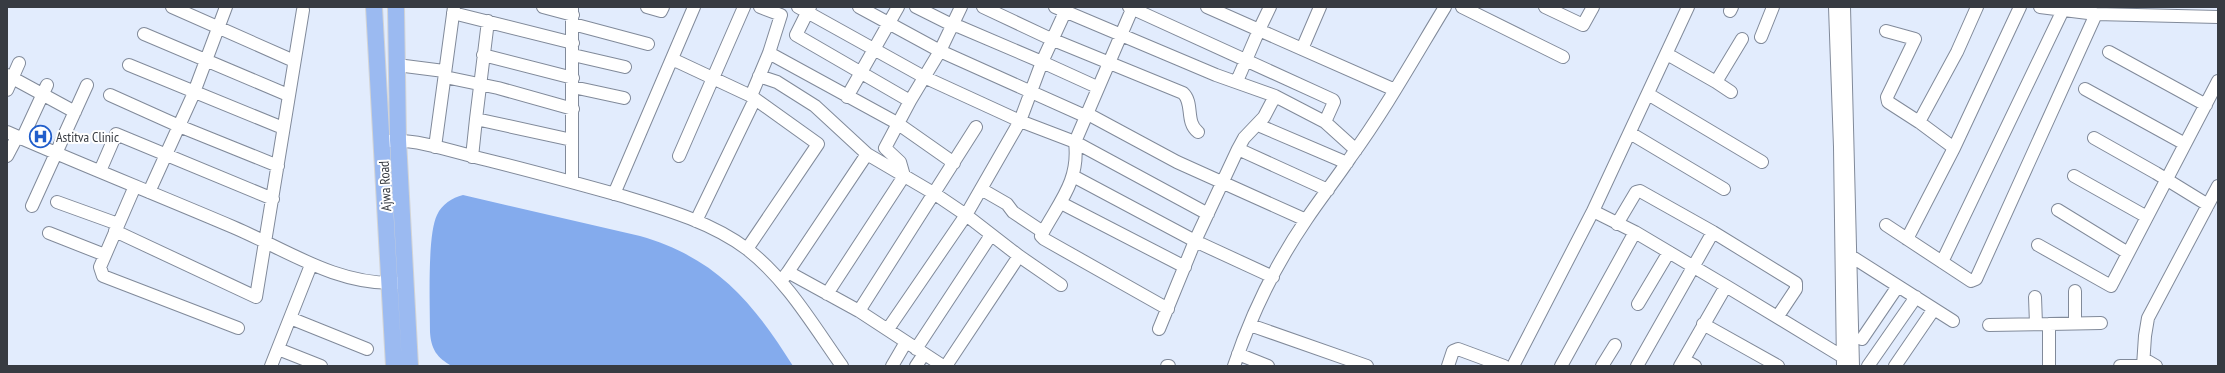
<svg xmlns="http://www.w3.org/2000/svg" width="2225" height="373" font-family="'PT Sans Narrow',sans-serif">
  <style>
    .water { fill: #84abed }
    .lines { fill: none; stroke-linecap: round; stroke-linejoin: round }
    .minor-casing { stroke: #818a9a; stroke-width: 14 }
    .major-casing { stroke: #d3d4d5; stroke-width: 18 }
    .minor { stroke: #fff; stroke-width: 12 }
    .major { stroke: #9bbaf1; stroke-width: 16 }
    .labels { text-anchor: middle; stroke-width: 4; stroke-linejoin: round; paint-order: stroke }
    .poi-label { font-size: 14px; fill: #373b42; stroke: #fff; text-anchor: start }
    .street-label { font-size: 14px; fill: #373b42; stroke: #fff }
  </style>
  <rect width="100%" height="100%" fill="#e2ecfd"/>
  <path class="water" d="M463,195L640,236C716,258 752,301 793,366H452C437,358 431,349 430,332C430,306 427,235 437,215C442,204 452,198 463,195Z"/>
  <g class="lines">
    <defs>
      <path id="minor" d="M172,7L294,61
        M543,7L573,15
        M647,7L661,11L663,7
        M798,7L924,77L1020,121L1075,142L1208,214
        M810,7L796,35L910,101L940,51L961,7
        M859,7L940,51L1085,116
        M916,7L952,25L960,27L1042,62L1020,121L966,215L1019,256L1061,285
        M983,7L1051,39L1183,93C1194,103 1185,122 1198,132
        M1055,7L1216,75L1275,96L1325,122L1356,150
        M1129,7L1333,100L1334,102L1325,122
        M1133,7L1075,142C1080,182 1058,203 1041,236L1044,239L1168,309
        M1207,7L1259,30L1270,7
        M1462,7L1563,57
        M1545,7L1583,25L1593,7
        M1835,7L1840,147L1843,366
        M1844,7L1853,366
        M2040,7L2096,14L2218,17
        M1730,11L1732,7
        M1065,12L1042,62L1097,87
        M453,13L573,43
        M488,21L476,119L572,140
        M573,24L648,44
        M1886,31L1915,39L1887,97L1888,102L1919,122
        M144,34L288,95
        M1761,37L1773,7
        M1302,49L1320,7
        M2109,52L2206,105
        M769,53L897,123L954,163
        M1667,54L1716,82L1742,39
        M483,55L573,78
        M573,55L625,67
        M672,59L751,96L769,53L781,15L760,7
        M129,65L283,128
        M397,65L444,71
        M7,75L75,112
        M759,76L777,82L815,106L867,154L935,194L966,215L888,329
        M445,77L498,88L573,109
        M1237,81L1259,30L1395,90
        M1716,82L1731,92
        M573,87L624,98
        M2085,89L2185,144
        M7,90L19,63
        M1648,94L1762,162
        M110,95L179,126L278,166
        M847,97L898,7
        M1086,113L1177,162L1306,220
        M1258,125L1347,163
        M7,132C82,165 158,195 233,227C287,250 336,285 397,283
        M1630,133L1724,189
        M2094,138L2156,173L2208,205
        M22,139L47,85
        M390,141C421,139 460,154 491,161C535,172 579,184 622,196C665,209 711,222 747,249C787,280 813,325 842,366
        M435,147L454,7
        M1954,148L1919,122L1957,52L1977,7
        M1238,149L1328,190
        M7,156L17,137
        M679,156L744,7
        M472,157L476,119
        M100,171L116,134L273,199
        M1073,176L1195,241L1273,277
        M2074,176L2147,217
        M572,182V7
        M135,186L100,267L103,276L238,328
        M981,189L1007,204L1013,212L1043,232
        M149,192L193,95L226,7
        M614,194L694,7
        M57,202L118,224
        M1061,203L1185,267
        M32,206L87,85
        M2058,210L2128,253
        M1593,211L1635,232L1726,286
        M696,221L755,99
        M1617,224L1636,192L1640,191L1713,232L1796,283V289L1778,316
        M1886,225L1971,281L1976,279L2096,14
        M115,231L256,297L303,10
        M49,233L105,255
        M1907,239L1954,148L2020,7
        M2038,245L2111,286L2218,81
        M747,249L818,144L751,96
        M1846,253L1953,321
        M1942,262L2063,10
        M788,272L867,154
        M781,281L788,272L859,311L943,366
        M2075,291V323
        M827,294L904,176L900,162L885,148L910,101
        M2035,297L2036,324
        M1638,304L1669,252
        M859,311L976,127
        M290,318L367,349
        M1703,324L1778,366
        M2049,324L2101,323
        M1250,325L1367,366
        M1989,325L2049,324V366
        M1159,329L1195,241L1238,149L1244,138L1264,117L1275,96
        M1862,339L1898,286
        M278,349L321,366
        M916,349L991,235
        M1238,354L1268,366
        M2144,359L2156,366
        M1684,360L1695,366
        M271,366L311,265
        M892,366L906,342
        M916,366L924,354
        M946,366L1019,256
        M1167,366H1169
        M1234,366C1251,315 1276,264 1306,220C1320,199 1336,179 1350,158C1385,110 1414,58 1445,7
        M1448,366L1453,351L1458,349L1504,366
        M1513,366L1593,211L1688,7
        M1561,366L1635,232
        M1602,366L1615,345
        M1637,366L1713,232
        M1680,366L1726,286L1843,357
        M1868,366L1916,297
        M1895,366L1934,309
        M2120,366H2143L2145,336L2148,318L2218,186"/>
      <path id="major" d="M374,7L394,366
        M396,7L398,140L410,366"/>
    </defs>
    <use href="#minor" class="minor-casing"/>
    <use href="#major" class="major-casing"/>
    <use href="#minor" class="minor"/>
    <use href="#major" class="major"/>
  </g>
  <defs>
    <symbol id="hospital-ring" viewBox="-11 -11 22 22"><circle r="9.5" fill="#fff" stroke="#215ecb" stroke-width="1.5"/><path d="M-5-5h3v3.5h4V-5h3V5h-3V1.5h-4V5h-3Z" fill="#215ecb"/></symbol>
  </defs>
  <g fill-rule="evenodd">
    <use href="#hospital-ring" x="28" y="124" width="25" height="25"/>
  </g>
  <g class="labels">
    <g class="poi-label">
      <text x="56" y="142">Astitva Clinic</text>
    </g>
    <g class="street-label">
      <text transform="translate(385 186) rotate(-93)" y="5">Ajwa Road</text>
    </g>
  </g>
  <rect width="2225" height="373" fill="none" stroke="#373b42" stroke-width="16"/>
</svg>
